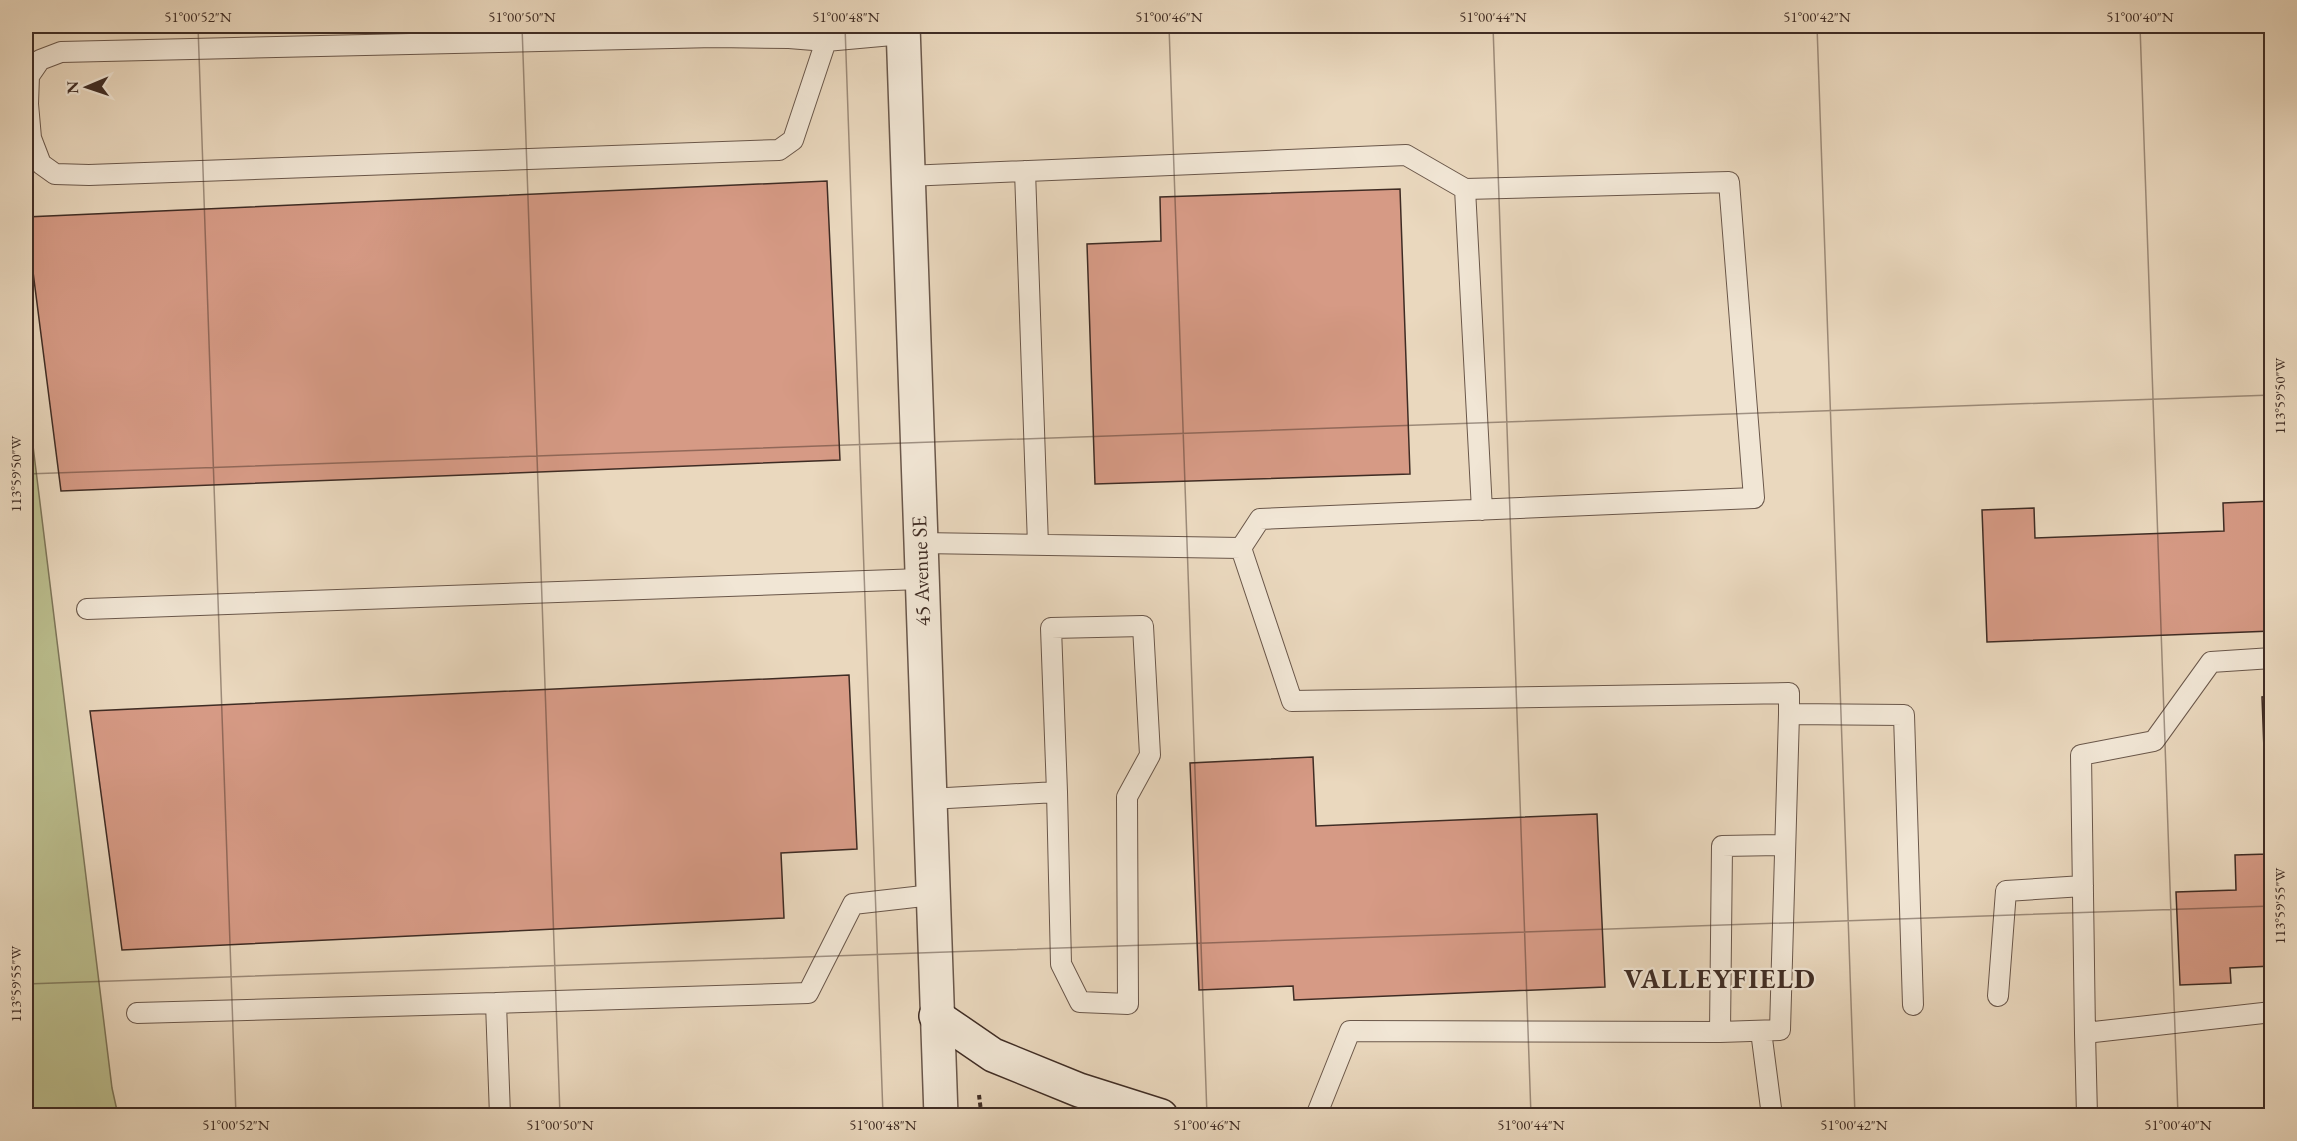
<svg xmlns="http://www.w3.org/2000/svg" width="2297" height="1141" font-family="'EB Garamond',serif">
  <style>
    .green { fill: #bbbe8e; stroke: #7d7559; stroke-width: 1.5 }
    .building { fill: #d69a85; stroke: #3f2c24; stroke-width: 1.5 }
    .lines { fill: none; stroke-linecap: round; stroke-linejoin: round }
    .lane-casing { stroke: #6a574a; stroke-width: 22 }
    .street-casing { stroke: #6a574a; stroke-width: 36 }
    .secondary-casing { stroke: #3f2c24; stroke-width: 36 }
    .path { stroke: #3f2c24; stroke-width: 4; stroke-dasharray: 4.5 3; stroke-linecap: butt }
    .lane { stroke: #f1e6d5; stroke-width: 20 }
    .street { stroke: #f1e6d5; stroke-width: 33 }
    .secondary { stroke: #f1e6d5; stroke-width: 33 }
    .ticks { fill: none; stroke: #3f2c24; stroke-width: 1.5; stroke-opacity: 0.45 }
    .labels { text-anchor: middle; stroke-width: 4.5; stroke-linejoin: round; paint-order: stroke }
    .street-label { font-size: 21px; fill: #3f2c24; stroke: #f1e6d5 }
    .district-label { font-size: 27px; font-weight: bold; letter-spacing: 1.5px; fill: #3f2c24; stroke: #f1e6d5 }
    .neatline { fill: none; stroke: #3f2c24; stroke-width: 2 }
    .ticks-label { font-size: 15px; text-anchor: middle; fill: #3f2c24 }
  </style>
  <rect width="100%" height="100%" fill="#ead8be"/>
  <filter id="stains"><feTurbulence type="fractalNoise" baseFrequency=".00333" numOctaves="4"/><feColorMatrix values="0 0 0 0 .2 0 0 0 0 .09 0 0 0 0 .02 0 0 0 .5 -.17"/></filter>
  <radialGradient id="worn" r=".72"><stop offset=".6" stop-color="#630" stop-opacity="0"/><stop offset="1" stop-color="#630" stop-opacity=".3"/></radialGradient>
  <path class="green" d="M26,389L112,1088L118,1115H26Z"/>
  <path class="building" d="M827,181L840,460L61,491L26,217Z
    M1400,189L1410,474L1095,484L1087,244L1161,241L1160,197Z
    M2272,501V631L1987,642L1982,510L2034,508L2035,538L2224,531L2223,503Z
    M849,675L857,849L781,853L784,918L122,950L90,711Z
    M2272,696V966L2230,968L2231,983L2180,985L2176,892L2236,890L2235,855L2268,854L2262,697Z
    M1313,757L1316,826L1597,814L1605,987L1294,1000L1293,986L1199,990L1190,763Z"/>
  <g class="lines">
    <defs>
      <path id="lane" d="M826,41L793,140L779,150L89,175L55,174L41,164L31,138L28,104L29,76L40,60L61,52L715,37L789,38L826,41L903,34
        M1025,171L1038,545
        M907,176L1406,155L1465,189L1729,182L1754,498L1260,519L1241,548
        M1465,189L1482,510
        M920,543L1241,548L1292,701L1789,693V714L1780,1030L1720,1032L1722,846L1785,845
        M87,609L921,579
        M1789,714L1904,715L1913,1005
        M929,799L1057,792L1061,964L1080,1002L1128,1004L1127,797L1150,755L1143,626L1051,628L1057,792
        M1998,996L2006,891L2083,886
        M496,1003L808,993L853,904L932,895
        M137,1013L496,1003L500,1116
        M1761,1031L1772,1116
        M2085,1033L2081,755L2154,741L2211,662L2272,658
        M1316,1116L1350,1031L1720,1032
        M2087,1116L2085,1033L2272,1012"/>
      <path id="street" d="M903,26L941,1116"/>
      <path id="secondary" d="M936,1016L993,1055L1079,1090L1161,1116"/>
    </defs>
    <use href="#lane" class="lane-casing"/>
    <use href="#street" class="street-casing"/>
    <use href="#secondary" class="secondary-casing"/>
    <path class="path" d="M979,1095L981,1111"/>
    <use href="#lane" class="lane"/>
    <use href="#street" class="street"/>
    <use href="#secondary" class="secondary"/>
  </g>
  <path class="ticks" d="M198,26L236,1116M522,26L560,1116M845,26L883,1116M1169,26L1207,1116M1493,26L1531,1116M1817,26L1855,1116M2140,26L2178,1116M26,474L2272,395M26,984L2272,906"/>
  <g class="labels">
    <g class="street-label">
      <text transform="translate(921 571) rotate(-92)" y="7">45 Avenue SE</text>
    </g>
    <g class="district-label">
      <text x="1720" y="988">VALLEYFIELD</text>
    </g>
  </g>
  <rect width="2297" height="1141" fill="none" stroke="#ead8be" stroke-width="66"/>
  <g transform="translate(87 87) rotate(268)" stroke="#f1e6d5" stroke-width="4.5" paint-order="stroke">
  <path d="M0-4.5L10 22L0 15L-10 22Z" fill="#3f2c24"/>
  <text y="-9" font-size="16" font-weight="bold" text-anchor="middle" fill="#3f2c24">N</text>
  </g>
  <rect x="33" y="33" width="2231" height="1075" class="neatline"/>
  <g class="ticks-label">
    <text x="198" y="22">51°00'52"N</text>
    <text x="522" y="22">51°00'50"N</text>
    <text x="846" y="22">51°00'48"N</text>
    <text x="1169" y="22">51°00'46"N</text>
    <text x="1493" y="22">51°00'44"N</text>
    <text x="1817" y="22">51°00'42"N</text>
    <text x="2140" y="22">51°00'40"N</text>
    <text transform="translate(2280 396) rotate(-90)" y="5">113°59'50"W</text>
    <text transform="translate(16 474) rotate(-90)" y="5">113°59'50"W</text>
    <text transform="translate(2280 906) rotate(-90)" y="5">113°59'55"W</text>
    <text transform="translate(16 984) rotate(-90)" y="5">113°59'55"W</text>
    <text x="236" y="1130">51°00'52"N</text>
    <text x="560" y="1130">51°00'50"N</text>
    <text x="883" y="1130">51°00'48"N</text>
    <text x="1207" y="1130">51°00'46"N</text>
    <text x="1531" y="1130">51°00'44"N</text>
    <text x="1854" y="1130">51°00'42"N</text>
    <text x="2178" y="1130">51°00'40"N</text>
  </g>
  <rect width="100%" height="100%" filter="url(#stains)"/>
  <rect width="100%" height="100%" fill="url(#worn)"/>
</svg>
